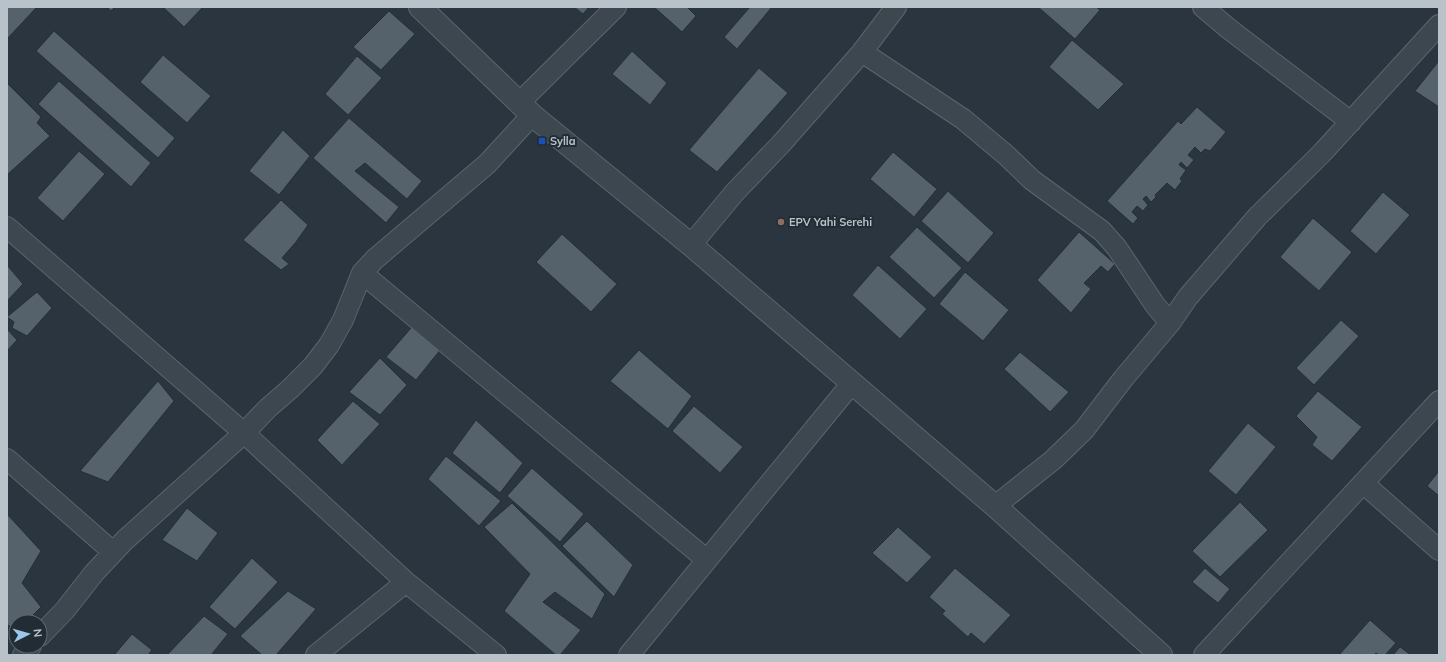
<svg xmlns="http://www.w3.org/2000/svg" width="1446" height="662" font-family="Mulish,sans-serif">
  <style>
    .building { fill: #55626b; stroke: #242e36 }
    .lines { fill: none; stroke-linecap: round; stroke-linejoin: round }
    .minor-casing { stroke: #5b656c; stroke-width: 22 }
    .tertiary-casing { stroke: #5b656c; stroke-width: 24 }
    .minor { stroke: #3d474f; stroke-width: 20 }
    .tertiary { stroke: #3d474f; stroke-width: 22 }
    .transit-dot { fill: #1a4fb4; stroke: #222c34; stroke-width: 1.5 }
    .education-dot { fill: #8d6e63; stroke: #222c34; stroke-width: 1.5 }
    .labels { text-anchor: middle; stroke-width: 4; stroke-linejoin: round; paint-order: stroke }
    .poi-label { font-size: 11px; font-weight: bold; fill: #bac2c9; stroke: #222c34; text-anchor: start }
  </style>
  <rect width="100%" height="100%" fill="#2a353f"/>
  <path class="building" d="M7,7H37L7,39Z
    M107,7H115L111,11Z
    M163,7H203L184,27Z
    M574,7H589L583,14Z
    M654,7H687L696,16L682,32Z
    M750,7H772L737,49L724,37Z
    M1038,7H1096L1100,10L1075,39Z
    M389,11L415,34L381,70L353,47Z
    M54,31L175,138L158,158L36,51Z
    M1072,40L1124,84L1098,110L1049,67Z
    M632,51L667,83L650,105L612,74Z
    M163,55L211,96L187,123L140,82Z
    M357,56L382,78L348,115L325,94Z
    M1438,62H1439V107L1415,91Z
    M759,68L788,93L717,172L689,150Z
    M59,81L151,163L131,187L38,104Z
    M7,83L41,117L37,123L50,136L8,174L7,173Z
    M1197,107L1226,132L1210,151L1205,149L1201,153L1195,147L1188,155L1194,160L1187,168L1181,162L1179,165L1186,170L1180,179L1182,181L1175,190L1167,183L1155,195L1156,197L1151,202L1146,196L1143,199L1148,205L1143,211L1137,206L1132,212L1138,218L1133,224L1107,201L1178,121L1181,124Z
    M349,118L422,181L407,199L365,163L355,171L399,207L386,223L313,158Z
    M283,130L310,156L279,195L249,171Z
    M79,151L105,174L63,221L37,198Z
    M893,152L937,189L914,217L870,179Z
    M948,191L994,233L968,263L921,221Z
    M1383,192L1410,215L1376,254L1350,231Z
    M281,200L308,225L296,242L282,258L289,264L281,270L243,240Z
    M1313,218L1352,252L1319,291L1280,257Z
    M917,227L962,268L934,298L889,257Z
    M1079,232L1115,264L1108,272L1101,266L1084,283L1091,289L1071,313L1037,280Z
    M562,234L617,284L591,312L536,262Z
    M7,265L23,284L7,301Z
    M878,265L927,309L900,339L852,295Z
    M965,272L1009,310L983,341L939,304Z
    M37,292L52,308L27,336L12,328L14,322L7,317Z
    M1341,320L1359,336L1314,385L1296,368Z
    M417,321L445,344L416,380L386,357Z
    M7,329L17,340L7,351Z
    M639,350L692,396L668,429L610,381Z
    M1020,352L1069,392L1050,412L1004,369Z
    M380,358L407,385L380,415L349,392Z
    M158,381L174,401L108,482L80,471Z
    M1318,391L1362,427L1332,461L1312,445L1317,437L1296,416Z
    M353,401L380,424L342,465L317,440Z
    M694,406L743,447L720,473L672,431Z
    M476,420L523,463L500,493L452,453Z
    M1248,423L1276,447L1236,495L1208,471Z
    M446,456L501,501L479,526L428,479Z
    M532,468L584,514L560,542L507,496Z
    M1439,471V496L1427,486Z
    M1240,502L1268,530L1220,577L1192,551Z
    M512,503L605,594L592,619L555,592L543,602L581,630L560,655H556L504,611L530,574L484,527Z
    M187,508L218,533L197,561L162,540Z
    M7,514L41,551L22,583L41,607L26,622H16V632L7,624Z
    M587,521L633,565L614,597L562,546Z
    M898,527L932,557L907,583L872,553Z
    M252,558L278,582L235,629L209,607Z
    M955,568L1011,615L984,644L971,633L968,637L942,614L945,611L929,597Z
    M1205,568L1230,589L1218,603L1192,582Z
    M288,591L316,609L276,655H262L240,636Z
    M204,616L228,634L211,655H167Z
    M1370,620L1396,643L1385,655H1379L1376,653L1374,655H1339Z
    M132,634L152,650L148,655H117L115,654Z
    M1400,647L1411,655H1393Z"/>
  <g class="lines">
    <defs>
      <path id="minor" d="M1203,7L1229,29L1351,122
        M862,52L963,119L1006,155L1032,180L1102,231L1117,248L1155,305L1170,323
        M519,103L616,7
        M7,227L244,433L406,582L496,655
        M691,245L735,192L781,144L862,52L896,7
        M362,273L707,560
        M7,459L113,552
        M1363,483L1439,550
        M995,506L1053,460L1084,430L1123,379L1170,323L1188,297L1257,217L1322,153L1439,25
        M40,636L65,610L94,573L125,540L244,433L268,408L290,389L313,366L329,345L343,320L362,273L375,259L487,164L532,115
        M23,655L31,646
        M316,655L406,582
        M629,655L852,383
        M1204,655L1439,401"/>
      <path id="tertiary" d="M420,7L532,115L691,245L852,383L995,506L1161,655"/>
    </defs>
    <use href="#minor" class="minor-casing"/>
    <use href="#tertiary" class="tertiary-casing"/>
    <use href="#minor" class="minor"/>
    <use href="#tertiary" class="tertiary"/>
  </g>
  <rect class="transit-dot" x="538" y="137" width="8" height="8" rx="2"/>
  <circle class="education-dot" cx="781" cy="222" r="4"/>
  <g class="labels">
    <g class="poi-label">
      <text x="550" y="145">Sylla</text>
      <text x="789" y="226">EPV Yahi Serehi</text>
    </g>
  </g>
  <rect width="1446" height="662" fill="none" stroke="#bac2c9" stroke-width="16"/>
  <g transform="translate(28 634) rotate(84)"><circle r="19" fill="#222c34" stroke="#5f6870"/>
  <path d="M0-3L7 15L0 10L-7 15Z" fill="#9cc5ec"/>
  <text y="-6" font-size="11" font-weight="bold" text-anchor="middle" fill="#bac2c9">N</text>
  </g>
</svg>
